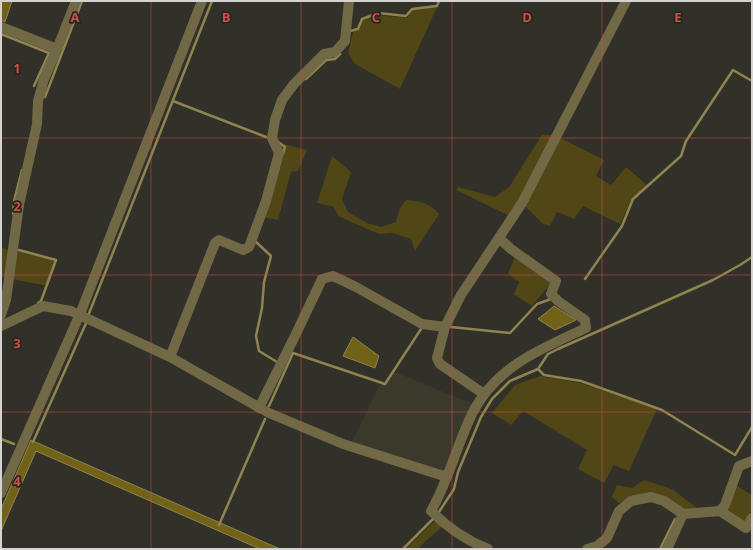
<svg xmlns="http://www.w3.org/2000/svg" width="753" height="550" font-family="'Open Sans',sans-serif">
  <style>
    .built { fill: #3b392c }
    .green { fill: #504616 }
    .water { fill: #716218; stroke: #8f844f }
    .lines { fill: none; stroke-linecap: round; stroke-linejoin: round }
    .stream { stroke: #8f844f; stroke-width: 2.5 }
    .minor { stroke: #716946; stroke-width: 10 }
    .grid { fill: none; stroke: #d64a49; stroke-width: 1; stroke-opacity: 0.55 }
    .grid-label { font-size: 13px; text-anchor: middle; font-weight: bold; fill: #d64a49; stroke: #27261f; stroke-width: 3.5; stroke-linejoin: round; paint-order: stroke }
  </style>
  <rect width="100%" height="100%" fill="#313029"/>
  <path class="built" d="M395,372L473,404L445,473L351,444L380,384L386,385Z"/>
  <path class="green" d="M437,7L400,89L355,64L348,53L353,32L359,30L363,20L378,15L407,18L412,10Z
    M542,135H555L604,160L596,176L611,185L626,167L647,185L632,199L620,224L583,206L574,219L557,212L550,226L543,224L520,201L510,216L456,190L458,187L495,197L509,187Z
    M284,144L307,150L298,171L291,172L278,220L263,217Z
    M332,156L351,172L342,199L348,212L367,223L381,227L396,222L400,208L406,200C420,201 430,203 439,214L415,251L411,239L393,233L379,234L338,216L334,207L317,203Z
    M1,247L7,250L32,253L57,259L48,286L1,277Z
    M515,256L553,281L532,306L514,294L519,282L508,274Z
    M540,376L580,383L657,409L629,471L614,465L604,483L578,469L587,450L523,411L511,425L492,413L515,385Z
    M644,480L672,489L697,508L685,511L645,494L619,503L612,497L617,485L632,488Z
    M734,484L752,495V509L745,523L726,510Z
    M435,521L442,527L420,546V549H406Z"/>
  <path class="water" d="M1,1H12L5,22L1,20Z
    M554,306L576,320L555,330L538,319Z
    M353,337L379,356L375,368L343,356Z
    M31,440L33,441L280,549H260L36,451L1,531V509Z"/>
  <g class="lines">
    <path class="stream" d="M350,31L358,29L362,19L378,13L406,16L412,9L437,6L439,1
      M1,34L49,53L34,86
      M306,79L326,60L335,59L340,54
      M45,97L82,1
      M173,101L266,137
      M277,141L285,147L283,154
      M13,214L14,201L22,170
      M255,241L271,256L264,282L262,308L256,336L259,351L277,362
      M19,250L56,260L41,301L38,303
      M585,279L622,226L633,199L681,156L686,141L733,70L752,81
      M88,316L212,1
      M451,327L510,333L537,304L551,299
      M538,369L544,375L581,381L662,410L735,455L752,427
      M269,406L293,353L385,384L423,326
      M1,439L14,444
      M33,442L87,321
      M437,515L454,489L458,472L481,417L492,399L510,381L538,369L548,354L558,349L713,280L740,265L752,257
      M219,525L265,419
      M403,549L434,518
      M660,549L675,519"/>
    <path class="minor" d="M1,27L57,49
      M1,315L6,300L19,205L37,124L38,101L44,79L57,49L76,1
      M1,326L43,306L71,311L170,357L269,413L343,444L447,477
      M170,357L215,243L219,240L243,250L249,247L266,201L279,153L272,138L275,120L282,100L294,84L324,54L335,52L345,41L349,1
      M484,394L440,364L437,358L445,327L461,295L522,203L626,1
      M259,408L295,336L322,279L333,276L356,287L422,324L445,327
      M1,493L80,314L202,1
      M720,511L746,528L752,518
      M488,549C465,540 448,528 431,511C449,480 457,444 473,412C497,366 541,349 586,328L585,320L558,301L551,294L556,281L511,249L499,238
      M587,549L597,546L607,538L619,511L631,501L651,497L664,501L683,514L720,511L725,505L739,466L752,461
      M667,549L683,514"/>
  </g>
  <path class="grid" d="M151,1V549M301,1V549M452,1V549M602,1V549M1,138H752M1,275H752M1,412H752"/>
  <g class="grid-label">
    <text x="75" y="22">A</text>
    <text x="226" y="22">B</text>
    <text x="376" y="22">C</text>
    <text x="527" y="22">D</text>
    <text x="678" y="22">E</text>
    <text x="17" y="73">1</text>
    <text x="17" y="211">2</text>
    <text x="17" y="348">3</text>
    <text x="17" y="486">4</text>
  </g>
  <rect width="753" height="550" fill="none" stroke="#d4d3cf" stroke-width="4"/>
</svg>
